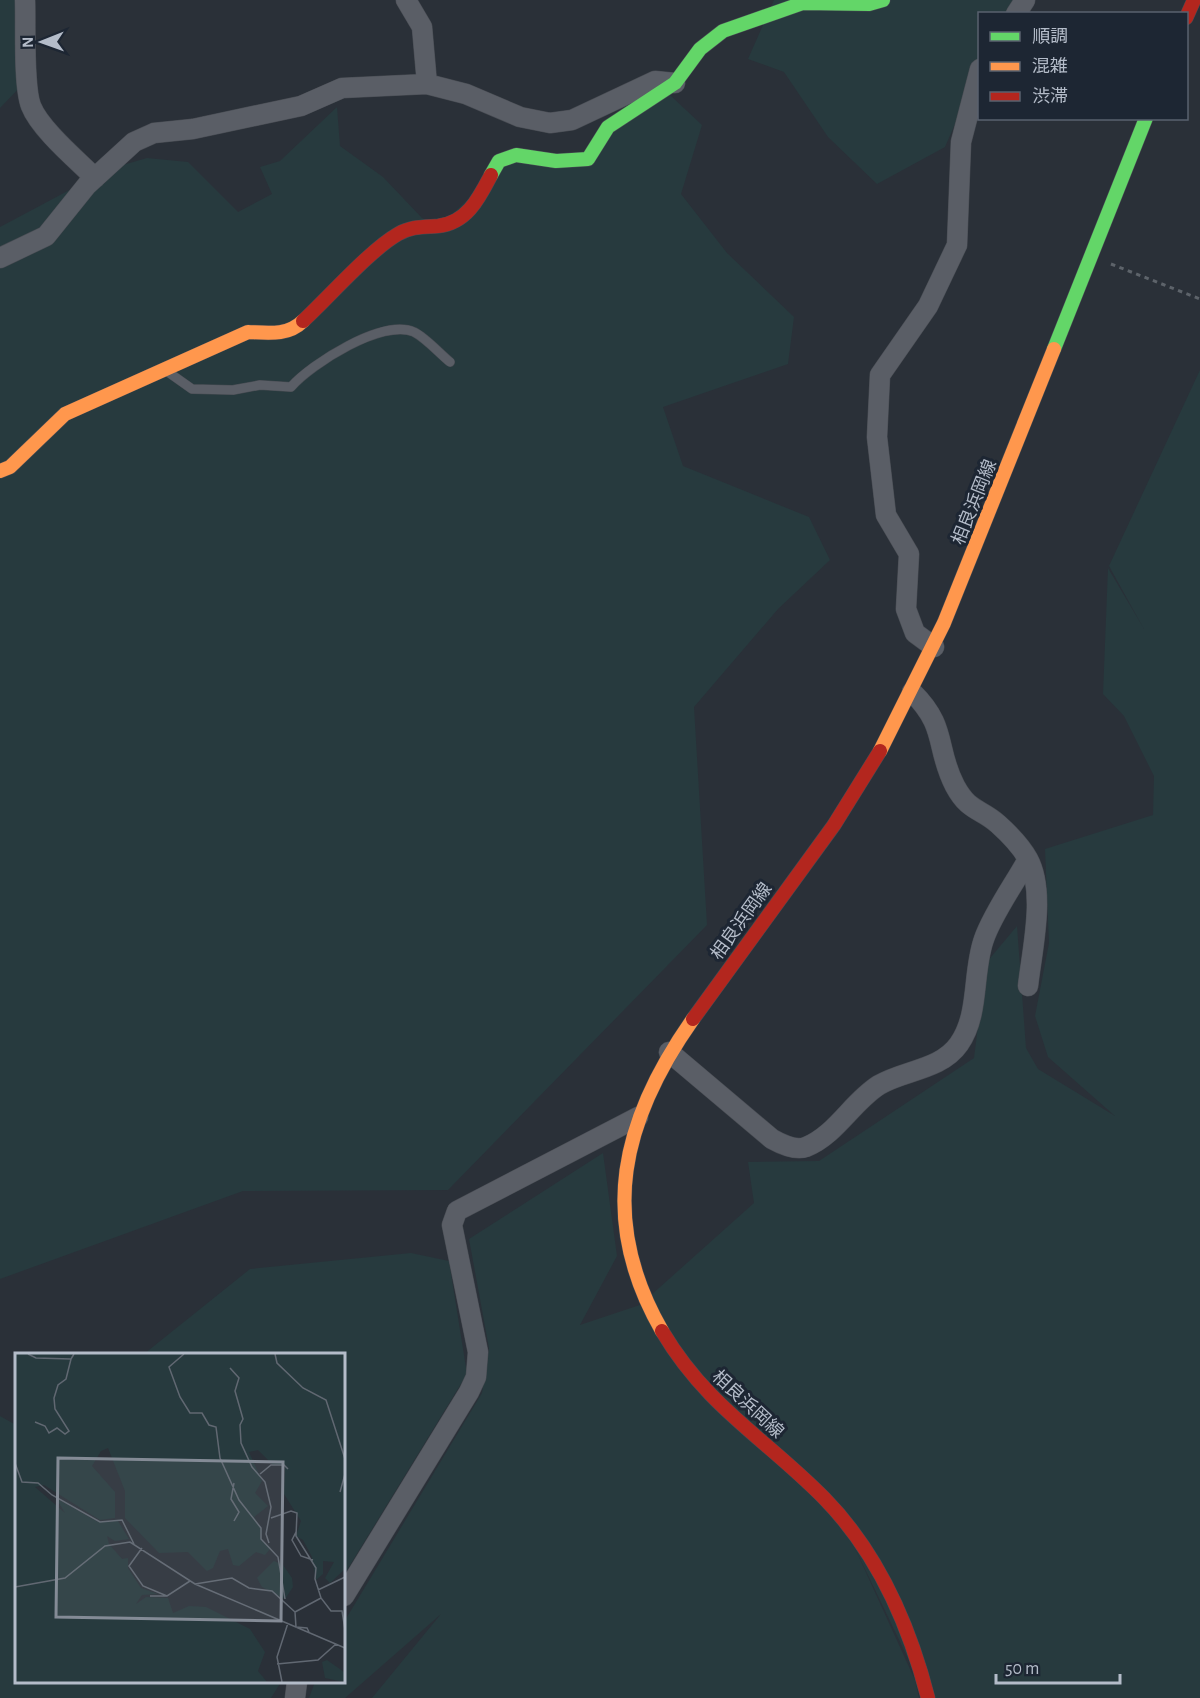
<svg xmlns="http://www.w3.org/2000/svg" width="1200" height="1698" font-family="'Alegreya Sans','Noto Sans JP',sans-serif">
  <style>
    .green { fill: #273a3e }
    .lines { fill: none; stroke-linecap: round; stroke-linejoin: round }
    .lane-casing { stroke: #484c53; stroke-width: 10 }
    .street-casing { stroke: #484c53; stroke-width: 21 }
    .fast-casing { stroke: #484c53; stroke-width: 15 }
    .slow-casing { stroke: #484c53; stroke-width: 15 }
    .jam-casing { stroke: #484c53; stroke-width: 15 }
    .path { stroke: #5d636a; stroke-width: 3; stroke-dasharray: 4.5 4.5; stroke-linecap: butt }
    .lane { stroke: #5a5e66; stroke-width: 9 }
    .street { stroke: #5a5e66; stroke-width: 20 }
    .fast { stroke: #63d668; stroke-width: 14 }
    .slow { stroke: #ff974d; stroke-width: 14 }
    .jam { stroke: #b3261e; stroke-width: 14 }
    .labels { text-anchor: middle; stroke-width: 6; stroke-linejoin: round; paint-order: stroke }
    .street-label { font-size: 18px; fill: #b4bcc9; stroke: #1d2633 }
    .inset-road { fill: none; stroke: #616872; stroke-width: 1.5 }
    .view { fill: #848b96; fill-opacity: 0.15; stroke: #848b96; stroke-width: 3 }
    .inset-edge { fill: none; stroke: #b4bcc9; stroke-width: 3 }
  </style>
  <rect width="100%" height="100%" fill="#2a3038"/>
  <path class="green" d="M0,0H25L27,80L0,108Z
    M774,0H1023L1016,13L980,14L979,69L945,147L877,184L828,137L784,72L748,59Z
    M655,81L702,125L681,194L727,253L794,317L788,364L663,407L683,466L809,517L830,560L778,609L694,707L707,925L448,1190L243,1191L0,1279V227L109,169L147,158L188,162L238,212L272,194L260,167L280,161L337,107L340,146L383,177L422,218L439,226L516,155L588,159Z
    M1200,370V1698H927L853,1544L915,1680L919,1698H372L441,1614L345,1698H309L315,1682H344V1622L482,1393L489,1348L469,1239L603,1153L617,1256L580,1325L640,1305L754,1203L748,1162L819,1161L974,1058L986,963L1017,926L1026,1048L1038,1069L1115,1116L1048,1057L1035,1016L1049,943L1045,849L1153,815L1154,776L1124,716L1103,694L1108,568L1144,629L1109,566Z
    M411,1253L449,1261L467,1374L344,1575V1354H144L250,1269Z
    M0,1416L16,1425V1682H281L271,1698H0Z"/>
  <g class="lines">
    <defs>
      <path id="lane" d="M168,372L192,389L233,390L260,385L291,387C311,364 383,318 414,332C426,338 439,353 450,362"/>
      <path id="street" d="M25,0C26,25 23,85 31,106C40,129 77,160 95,178
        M406,0L422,27L427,84
        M1016,14L1025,0
        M0,258L46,236L87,185L134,142L154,133L193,129L301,106L342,88L427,84L466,94L520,117L550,123L572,120L655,81L675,83
        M934,647L915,633L906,609L909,554L886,515L877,437L880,375L928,306L957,245L961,142L980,69
        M912,692C948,727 935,748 955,786C969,812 980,808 998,824C1008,833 1022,848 1028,859C1046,892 1032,950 1028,986
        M669,1052L772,1139C781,1144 795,1151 806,1147C836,1135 852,1102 879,1085C904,1070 941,1070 959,1044C980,1014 972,972 984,939C993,913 1015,883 1028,859
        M344,1596L469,1392L476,1377L478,1352L452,1225L457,1211L638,1117
        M295,1698L297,1682"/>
      <path id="fast" d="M491,175L499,161L516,155L556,161L588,159L608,127L675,83L700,49L723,31L803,3L869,4L883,0
        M1054,349L1146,118"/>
      <path id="slow" d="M0,471L10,467L65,414L248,332C268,333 288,336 303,321
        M880,751L944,623L1054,349
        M662,1331C597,1218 622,1120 693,1019"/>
      <path id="jam" d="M1186,18L1194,0
        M303,321C329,297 370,250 398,234C412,226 424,227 438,226C467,223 479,198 491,175
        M693,1019L834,825L880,751
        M662,1331C707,1407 765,1438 824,1498C878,1553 909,1624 928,1698"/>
    </defs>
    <use href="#lane" class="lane-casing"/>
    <use href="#street" class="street-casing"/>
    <use href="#fast" class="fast-casing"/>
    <use href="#slow" class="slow-casing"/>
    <use href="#jam" class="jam-casing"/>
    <path class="path" d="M1111,264L1200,299"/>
    <use href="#lane" class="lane"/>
    <use href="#street" class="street"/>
    <use href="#fast" class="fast"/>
    <use href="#slow" class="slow"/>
    <use href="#jam" class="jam"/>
  </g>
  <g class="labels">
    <g class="street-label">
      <text transform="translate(974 502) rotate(-68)" y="6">相良浜岡線</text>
      <text transform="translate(741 921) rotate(-54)" y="6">相良浜岡線</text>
      <text transform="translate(748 1404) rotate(43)" y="6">相良浜岡線</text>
    </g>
  </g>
  <g transform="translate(15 1353)">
    <rect width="330" height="330" fill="#2a3038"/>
    <path d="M0,1H330V216L315,230L310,225L319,209L308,208V221L301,227L297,204L288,187L281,183L286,168L269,141L270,112H258L243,97L234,99L247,128L240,140L253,153L239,164L247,177L246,186L256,195L250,202L241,199L224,213L218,212L213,196L205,198L198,215L192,218L173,199L144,200L110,165V138L93,95L86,98L77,113L100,139V165L85,167L29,132L20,134L50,160L41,145L83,169L103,168L114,186L100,188L92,183L94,191L107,206L113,205V215L126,235L143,241L127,242L121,251L131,244L153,245L158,260L174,253L191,254L235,276L250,299L243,318L252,329H0ZM259,208L268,212L277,225L278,234L270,246L247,234L242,225ZM312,307L329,319V329L310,325L307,309Z" fill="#273a3e"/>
    <path class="inset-road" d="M13,1L21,5L56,6L59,1M169,1L154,14L165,44L175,60H187L194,72L201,74L205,105L224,147L246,175V186L263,204L270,246M260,1L262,10L288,35L311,47L330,106M215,15L224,25L220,38L228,66L225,72L226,90L237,114L250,129L256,154L251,181L254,190M20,69L30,73L34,80L42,75L50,81L54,78L40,56L39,45L43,32L51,26L56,6M0,110L7,129L23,130L37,142L85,169L107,167L119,191M245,121L256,112H269L273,116M219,130L216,146L224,159L219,168M325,139L330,121M256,165L276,158L282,160L281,183L301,215L300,226L306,245L316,258H327L330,277M281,179L277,187L286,203L298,207M127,195L114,213L128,233L152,243M180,231L217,225L234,235L257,238L280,259L281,274L292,275L294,279M0,234L50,225L90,193L115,189L180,231L330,295M303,237L330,224M135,243H152L175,228M280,259L306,245M262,311L303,307L321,291M267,329L262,304L273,270"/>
    <path class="view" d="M43,105L268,109L266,268L41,264Z"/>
    <rect width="330" height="330" class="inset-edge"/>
  </g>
  <rect x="978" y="12" width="210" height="108" fill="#1d2633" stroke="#59626f" stroke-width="1.5"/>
  <rect x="990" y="32" width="30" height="9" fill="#63d668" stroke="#59626f" stroke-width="1.5"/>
  <text x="1032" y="42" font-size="18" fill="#b4bcc9">順調</text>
  <rect x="990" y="62" width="30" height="9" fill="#ff974d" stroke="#59626f" stroke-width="1.5"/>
  <text x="1032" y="72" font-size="18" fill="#b4bcc9">混雑</text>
  <rect x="990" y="92" width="30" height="9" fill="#b3261e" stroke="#59626f" stroke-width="1.5"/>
  <text x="1032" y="102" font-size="18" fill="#b4bcc9">渋滞</text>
  <g transform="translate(42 42) rotate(269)" stroke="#1d2633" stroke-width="4.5" paint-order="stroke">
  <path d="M0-4.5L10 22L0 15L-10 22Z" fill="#b4bcc9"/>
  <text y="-9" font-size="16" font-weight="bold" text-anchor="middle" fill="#b4bcc9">N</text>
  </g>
  <path d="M996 1674v9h124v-9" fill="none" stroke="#b4bcc9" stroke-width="3"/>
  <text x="1005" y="1674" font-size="18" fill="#b4bcc9" stroke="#1d2633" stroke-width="4.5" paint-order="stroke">50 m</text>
</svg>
